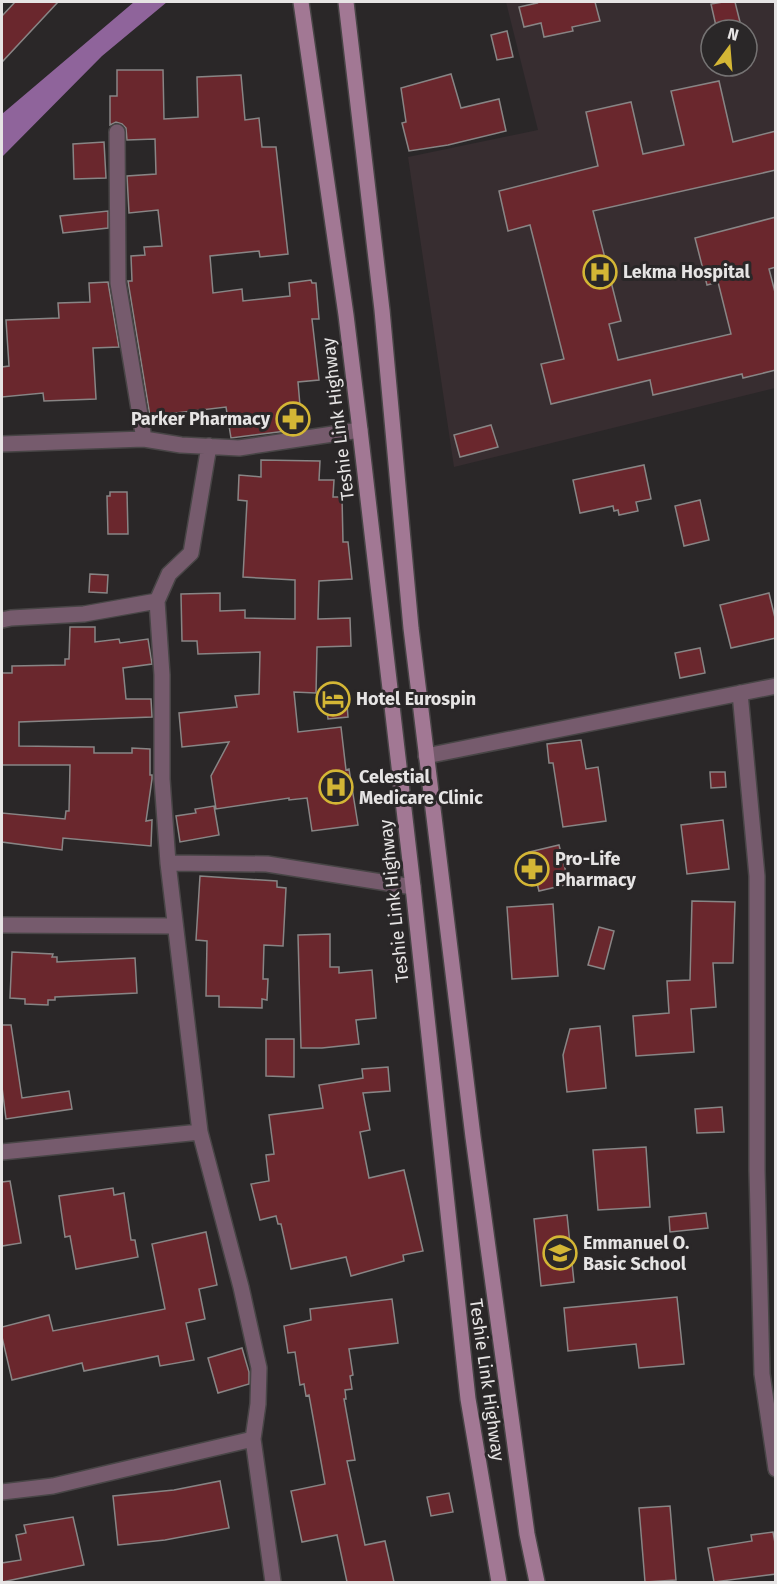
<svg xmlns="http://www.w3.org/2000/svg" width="777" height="1584" font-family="'Fira Sans',sans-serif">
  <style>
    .built { fill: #372d30; fill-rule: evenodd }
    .water { fill: #8f649b }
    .building { fill: #6a272d; stroke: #888585; stroke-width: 1.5 }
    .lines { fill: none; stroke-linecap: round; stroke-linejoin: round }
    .street-casing { stroke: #484546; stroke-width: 18 }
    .secondary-casing { stroke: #484546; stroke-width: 18 }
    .street { stroke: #765b6d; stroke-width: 15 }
    .secondary { stroke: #a27894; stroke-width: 15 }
    .labels { text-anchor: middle; stroke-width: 6; stroke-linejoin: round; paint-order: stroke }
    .poi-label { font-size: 18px; font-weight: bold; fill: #e6e4e4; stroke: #2a2728; text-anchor: start }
    .street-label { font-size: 18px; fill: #e6e4e4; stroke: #2a2728 }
  </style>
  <rect width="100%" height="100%" fill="#2a2728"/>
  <path class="built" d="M506,2H775V388L454,467L408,157L538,130ZM711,30H747V66H711Z"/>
  <path class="water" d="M134,2H167L102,56L2,157V114Z"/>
  <path class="building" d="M15,2H58L2,62V16Z
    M536,2H595L600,21L572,27L573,31L544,37L541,23L524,27L519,7L537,3Z
    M723,2H735L740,22L716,26L711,4Z
    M507,31L513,57L497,60L491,35Z
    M117,70H163L164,119L198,117L197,77L241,75L245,120L259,118L262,147H276L288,254L260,257L259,251L210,256L213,293L242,289L243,301L290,296L289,283L311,280L312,283H316L319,319H312L319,380L298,382L302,429L231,438L226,407L150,416L128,281H132L131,256L145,255L144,247L162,246L158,210L129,213L127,176L156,174L155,139L127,140L126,128L122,124L116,122L110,125V96H117Z
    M451,74L461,108L499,99L506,131L448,145L409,151L402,123L406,122L401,88Z
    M719,81L733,142L776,131V170L593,211L621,321L609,324L618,360L731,334L718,282L707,285L695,238L776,217V267L769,269L776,296V370L743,378L742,374L653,395L650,380L551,404L541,364L564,359L530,225L508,231L499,191L598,166L586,112L631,102L643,154L684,145L671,91Z
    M104,142L106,178L74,179L73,144Z
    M108,211V228L63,233L60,216Z
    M108,282L119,347L93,348L96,399L44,401L43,393L2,397V367L9,366L6,320L59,318L58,303L90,302L89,283Z
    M491,425L498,447L460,457L454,435Z
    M261,460L320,461L319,480H334L333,497H342L343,542H348L352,579L319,581L318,619L350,618L351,646L317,647L316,693L294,692L298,732L341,727L346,770L349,769L358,825L312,831L307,798L289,800V798L216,809L211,776L229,742L182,747L179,713L237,707L235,696L259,694L260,652L198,654L197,641H182L181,594L220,593V611L245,610V618L295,619V580L243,577L247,501L238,500L239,475L261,477Z
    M644,465L651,499L636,502L638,511L619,515L618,510L614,511L613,506L580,513L573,480Z
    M110,492H127L128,534H108L107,496H110Z
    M700,500L709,540L684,546L675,506Z
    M90,574L108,575L107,593L89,592Z
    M769,593L776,622V638L731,648L720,605Z
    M70,627H95V642L119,639L120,643L148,639L152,664L123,668L126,699H151L152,717L19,722V746L94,747V753H132V748L150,749V775H152V779L146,821L152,820L151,846L63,838L62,850L2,842V813L65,819L66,811H69L70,765H2V673H12V666L65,665V659H69Z
    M700,648L705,673L680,678L675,653Z
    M346,691L348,717L328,719L325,693Z
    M581,740L586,769L598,767L606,821L563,827L553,763H549L547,744Z
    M710,772H725L726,787L711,788Z
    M214,806L219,835L180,842L176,816L196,813L195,809Z
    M723,820L729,869L687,874L681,825Z
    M559,845L569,884L539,891L529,852Z
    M200,876L277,881V887L286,888L283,946L264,945L263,979H268L267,1000L262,999V1008L219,1007V996H206L207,941L196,940Z
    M692,901L735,902L733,963H713L716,1007L691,1009L694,1052L636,1056L633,1016L669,1013L667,981L690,980Z
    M553,904L558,976L512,979L507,907Z
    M599,927L614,931L604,969L588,965Z
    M330,934V967H339V973L372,970L376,1018L356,1020L359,1044L322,1048H301L298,935Z
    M12,952L53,954L52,957H57V962L135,958L137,993L55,997V1000H48V1005L25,1004V999L10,998Z
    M2,1025H11L22,1098L69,1091L72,1109L6,1119L2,1087Z
    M600,1026L606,1088L567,1092L563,1055L570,1029Z
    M266,1039H294V1077L266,1076Z
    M388,1067L390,1091L363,1093L370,1130L360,1132L369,1178L404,1170L423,1251L403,1255L404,1261L351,1276L346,1257L291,1269L281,1224H278L276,1216L260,1220L251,1184L269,1181L266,1155L274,1154L269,1115L323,1108L319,1085L363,1078L362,1069Z
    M722,1107L724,1132L697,1133L695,1109Z
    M646,1147L650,1207L598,1210L593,1150Z
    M10,1181L21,1243L2,1246V1182Z
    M113,1188L114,1195L124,1193L131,1240H135L138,1257L76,1269L70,1236L65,1237L59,1196Z
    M706,1213L708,1228L670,1232L669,1217Z
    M567,1215L574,1282L541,1286L534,1219Z
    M206,1232L217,1285L199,1289L205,1319L186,1323L194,1360L160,1366L158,1356L84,1371L82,1363L12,1380L2,1337V1327L49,1315L53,1331L165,1309L152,1244Z
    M677,1297L684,1364L639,1368L636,1344L568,1351L564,1308Z
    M392,1299L398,1343L349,1349L353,1375L350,1376L352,1389L345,1390L346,1399H344L355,1460L347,1461L365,1545L385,1541L394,1582H347L337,1535L302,1542L291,1491L325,1484L309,1395L306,1396L304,1384L300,1385L295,1352L288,1353L284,1326L311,1320L310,1309Z
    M242,1348L249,1372V1384L218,1393L208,1358Z
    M220,1481L229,1528L165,1540L118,1545L113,1496L174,1490Z
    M449,1493L453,1512L431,1516L427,1497Z
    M670,1506L676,1580L645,1582L639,1508Z
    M73,1517L84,1565L2,1582V1563L21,1560L16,1535L26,1533L24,1525Z
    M773,1532L776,1548V1574L714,1582L708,1548L752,1541L751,1535Z"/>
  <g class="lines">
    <defs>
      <path id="street" d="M117,132L118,283L144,439
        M2,444L144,439L181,445L239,448L360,430
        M2,620L11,618L84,614L157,601
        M740,693L757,876V1170L762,1374L776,1469
        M426,756L776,686
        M168,863L267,864L413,887
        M2,925L175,926
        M200,1132L168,863L162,779V675L157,601L169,574L191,553L209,446
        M2,1152L200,1132L241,1287L259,1368L258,1404L253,1439L273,1582
        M2,1492L53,1486L253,1439"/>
      <path id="secondary" d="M301,2L346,315L360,430L413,887L468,1399L499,1582
        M346,2L382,310L411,628L473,1137L527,1534L537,1582"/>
    </defs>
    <use href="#street" class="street-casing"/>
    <use href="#secondary" class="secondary-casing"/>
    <use href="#street" class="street"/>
    <use href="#secondary" class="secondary"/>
  </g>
  <defs>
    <symbol id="hospital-ring" viewBox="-11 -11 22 22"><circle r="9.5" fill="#2a2728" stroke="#d4b635" stroke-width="1.5"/><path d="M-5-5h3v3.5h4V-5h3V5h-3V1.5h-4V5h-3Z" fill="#d4b635"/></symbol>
    <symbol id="pharmacy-ring" viewBox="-11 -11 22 22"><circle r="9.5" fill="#2a2728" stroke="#d4b635" stroke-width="1.5"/><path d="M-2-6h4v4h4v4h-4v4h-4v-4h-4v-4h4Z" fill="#d4b635"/></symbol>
    <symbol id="hotel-ring" viewBox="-11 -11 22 22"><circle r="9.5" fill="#2a2728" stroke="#d4b635" stroke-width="1.5"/><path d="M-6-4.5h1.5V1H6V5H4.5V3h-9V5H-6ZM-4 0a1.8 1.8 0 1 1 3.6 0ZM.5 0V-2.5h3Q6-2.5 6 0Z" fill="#d4b635"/></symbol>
    <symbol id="school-ring" viewBox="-11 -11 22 22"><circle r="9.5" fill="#2a2728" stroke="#d4b635" stroke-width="1.5"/><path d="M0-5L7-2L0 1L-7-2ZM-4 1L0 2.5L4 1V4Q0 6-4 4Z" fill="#d4b635"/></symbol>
  </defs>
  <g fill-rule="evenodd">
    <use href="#hospital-ring" x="581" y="253" width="38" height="38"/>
    <use href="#pharmacy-ring" x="274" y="400" width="38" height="38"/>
    <use href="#hotel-ring" x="314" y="680" width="38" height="38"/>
    <use href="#hospital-ring" x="317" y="768" width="38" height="38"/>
    <use href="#pharmacy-ring" x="513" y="850" width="38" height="38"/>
    <use href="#school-ring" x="541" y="1234" width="38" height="38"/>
  </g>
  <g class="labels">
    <g class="poi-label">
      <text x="623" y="278">Lekma Hospital</text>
      <text x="270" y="425" text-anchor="end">Parker Pharmacy</text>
      <text x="356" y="705">Hotel Eurospin</text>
      <text x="359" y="783">Celestial<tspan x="359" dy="21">Medicare Clinic</tspan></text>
      <text x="555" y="865">Pro-Life<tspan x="555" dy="21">Pharmacy</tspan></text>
      <text x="583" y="1249">Emmanuel O.<tspan x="583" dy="21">Basic School</tspan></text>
    </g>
    <g class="street-label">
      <text transform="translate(338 419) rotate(-97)" y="6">Teshie Link Highway</text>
      <text transform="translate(394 901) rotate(-96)" y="6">Teshie Link Highway</text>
      <text transform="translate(487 1380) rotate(82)" y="6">Teshie Link Highway</text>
    </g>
  </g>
  <rect width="777" height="1584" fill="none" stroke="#e6e4e4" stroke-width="6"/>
  <g transform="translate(729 48) rotate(16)"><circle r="28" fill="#2a2728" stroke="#757373" stroke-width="1.5"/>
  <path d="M0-4.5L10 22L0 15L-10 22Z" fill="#d4b635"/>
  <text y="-9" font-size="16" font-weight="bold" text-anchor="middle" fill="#e6e4e4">N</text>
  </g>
</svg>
